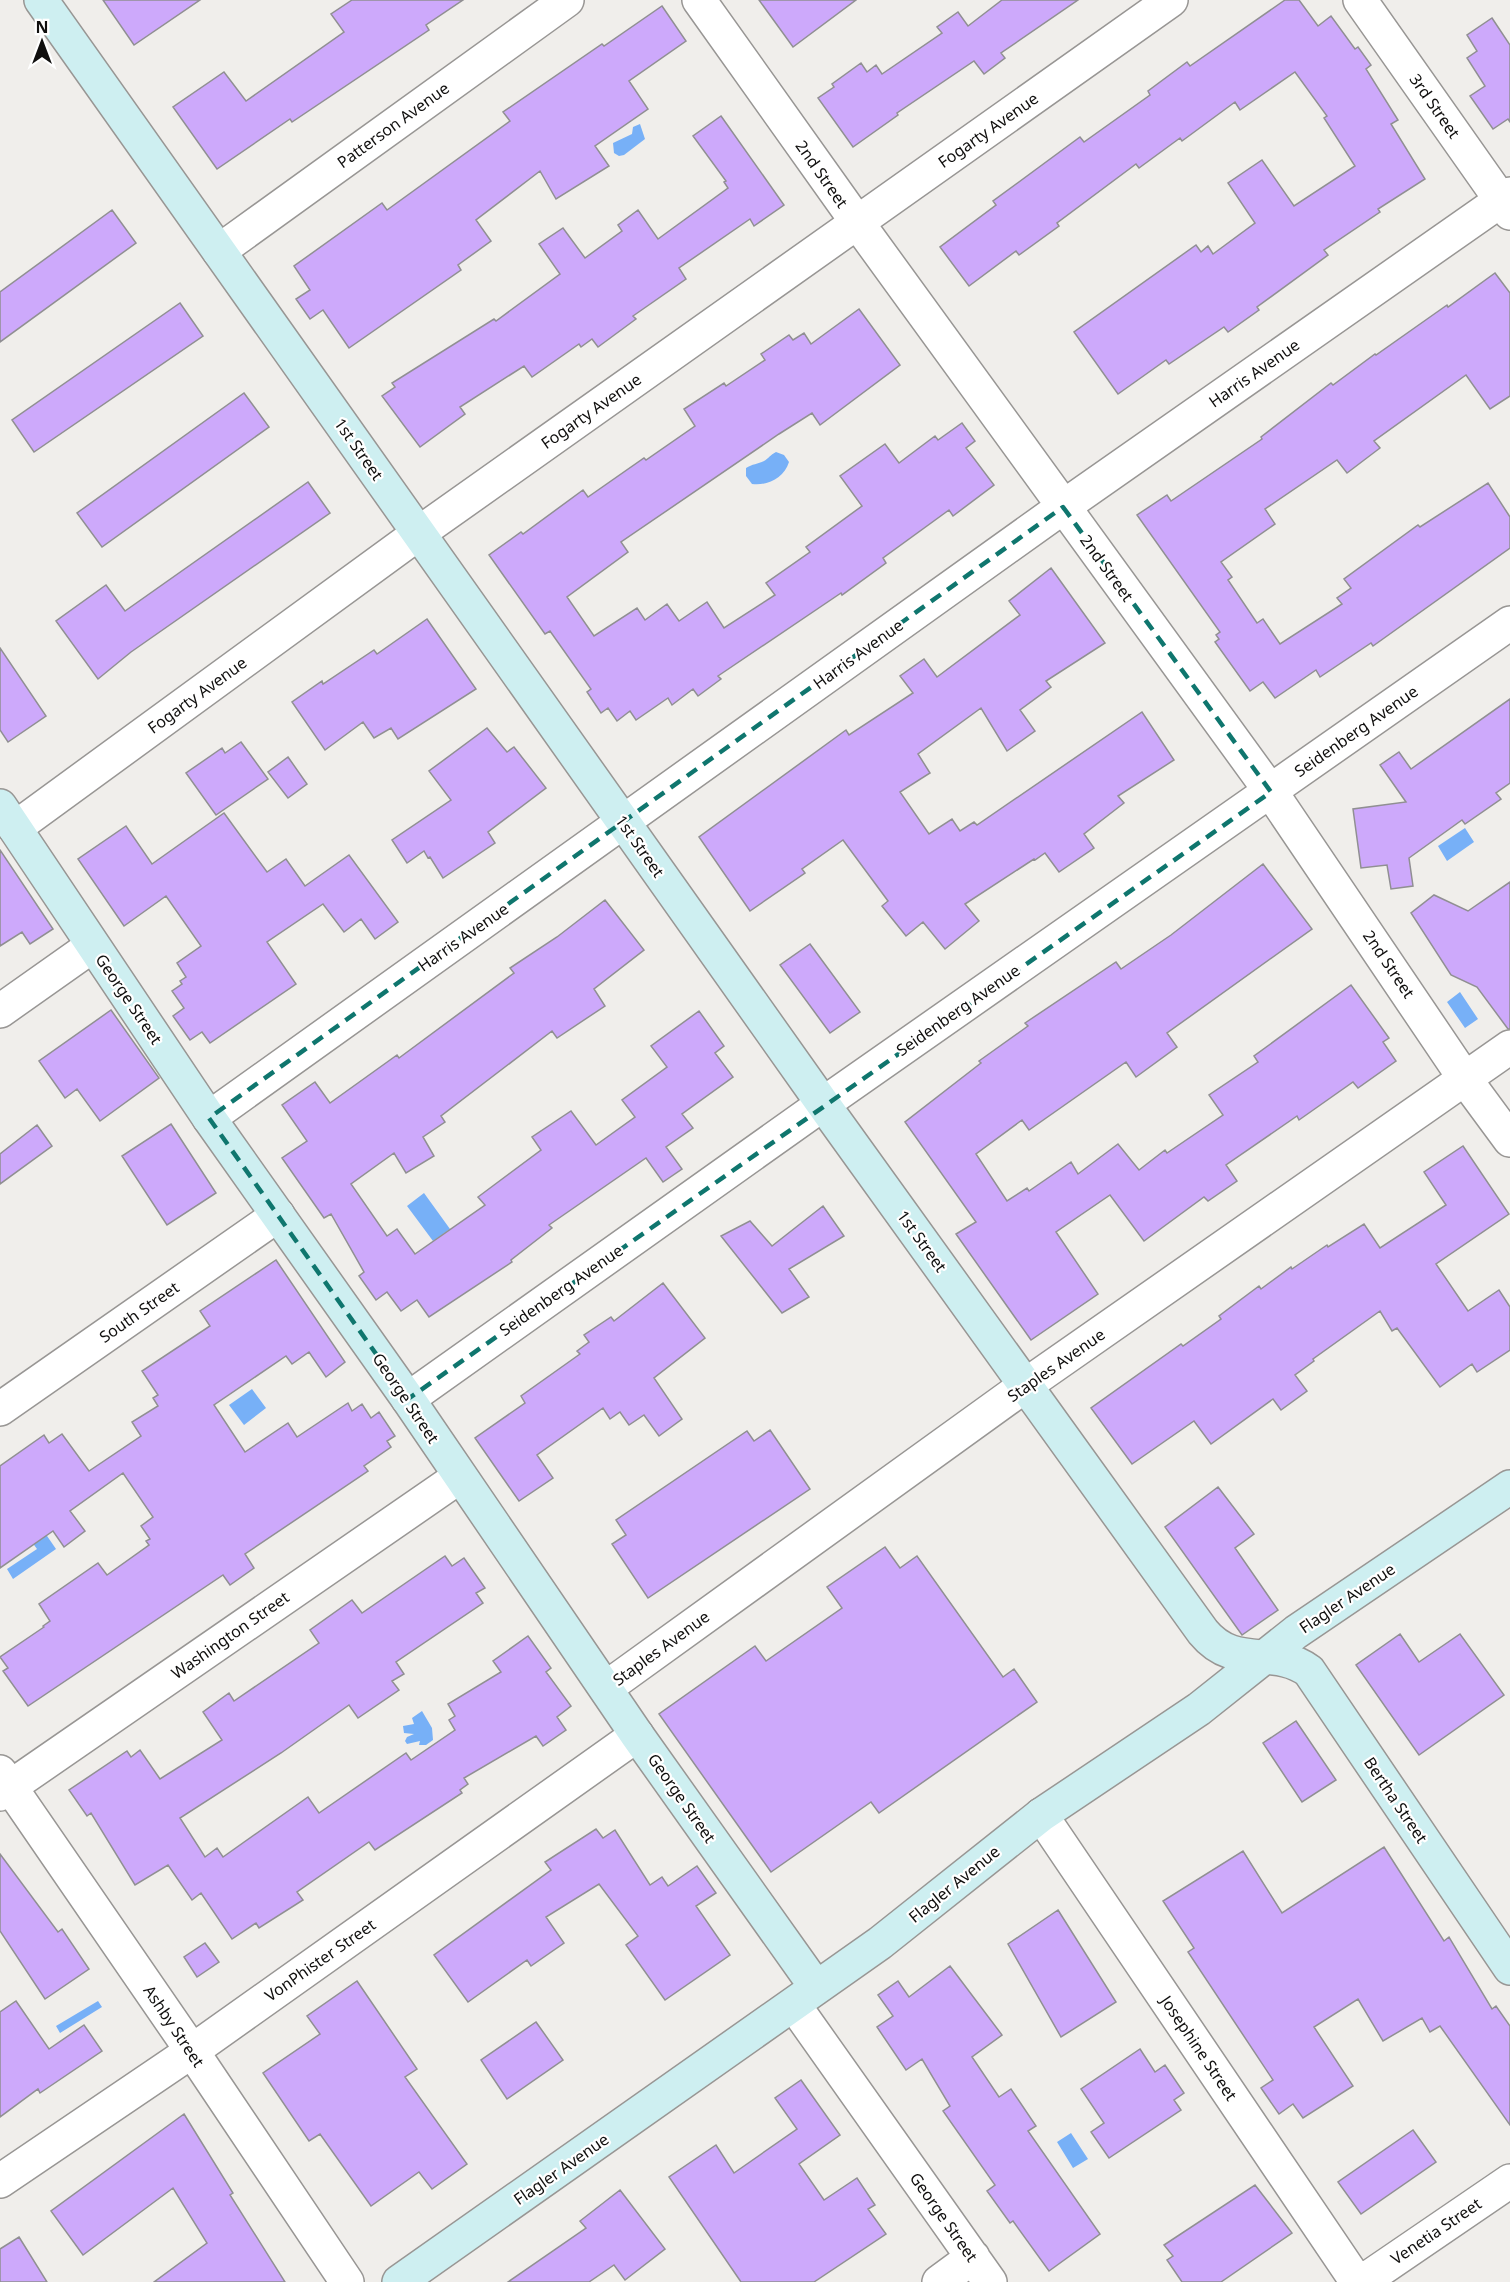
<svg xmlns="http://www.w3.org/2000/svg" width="1510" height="2282" font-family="'Noto Sans',sans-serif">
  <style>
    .water { fill: #77b0f7 }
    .building { fill: #cda9fb; stroke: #908f92; stroke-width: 1.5 }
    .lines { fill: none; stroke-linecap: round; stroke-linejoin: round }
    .street-casing { stroke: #989694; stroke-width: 36 }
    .secondary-casing { stroke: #989694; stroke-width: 36 }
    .street { stroke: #fff; stroke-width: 33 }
    .secondary { stroke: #ceeff1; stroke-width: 33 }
    .marked { fill: none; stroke: #0f766e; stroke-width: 4.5; stroke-dasharray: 12 8; stroke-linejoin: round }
    .labels { text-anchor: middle; stroke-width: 4.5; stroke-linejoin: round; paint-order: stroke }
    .street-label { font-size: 16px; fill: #100f0e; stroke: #fff }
  </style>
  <rect width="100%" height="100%" fill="#f0eeeb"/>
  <path class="water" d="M640,124L645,139L624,155L619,156L614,153L613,143L632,134L633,127Z
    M776,452L784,455L789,462C784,478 768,486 752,484L746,476V468C752,464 758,464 764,461C769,458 770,455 776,452Z
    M1465,828L1474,842L1447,861L1438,846Z
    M1460,992L1478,1019L1465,1028L1447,1002Z
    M424,1193L450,1229L433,1241L407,1206Z
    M252,1389L266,1408L244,1425L229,1405Z
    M45,1533L56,1549L13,1579L7,1569L37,1549L29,1538Z
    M422,1711L432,1728L433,1740L426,1745H419L420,1741L407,1744L405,1741L407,1737L414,1734L404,1733L403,1726L414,1724L412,1718Z
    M98,2001L102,2007L60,2033L56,2026Z
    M1071,2133L1088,2159L1073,2168L1057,2142Z"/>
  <path class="building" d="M103,0H200L134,45Z
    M352,0H463L426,25L429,30L292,122L290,119L217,169L173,107L224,72L246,101L344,32L331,14Z
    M759,0H856L793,47Z
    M1002,0H1078L1001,53L1005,58L984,74L974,61L897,113L898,115L853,147L818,98L834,87L832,84L861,63L867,72L876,65L882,74L942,33L937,27L958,12L968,26Z
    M1285,0H1299L1318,26L1331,16L1355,49L1358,47L1371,65L1366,69L1398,120L1391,124L1425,179L1378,209L1380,212L1324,250L1328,255L1257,307L1259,310L1228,332L1224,327L1169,364L1166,360L1118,394L1074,332L1196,245L1201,252L1208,246L1213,254L1255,223L1228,183L1262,160L1294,206L1355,166L1324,118L1327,116L1295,72L1240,110L1235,102L1182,141L1180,138L1139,168L1136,164L1057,223L1059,226L1019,255L1016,251L969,286L940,247L996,205L993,201L1080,137L1084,142L1150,95L1148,91L1187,62L1190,66Z
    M662,6L686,41L629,81L648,109L595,146L609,166L556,199L540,171L476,220L491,241L458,265L461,270L349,348L323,310L310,319L296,299L310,290L294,266L382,203L387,210L510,121L503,112L602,44L604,46Z
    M1492,18L1510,45V122L1508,119L1493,129L1470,96L1485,86L1467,58L1477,51L1467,35Z
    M721,116L784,205L754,226L750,219L679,268L686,279L633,316L636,319L598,347L592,339L581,347L579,344L532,377L524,366L460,407L465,414L420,447L382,396L395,387L392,383L494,319L496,321L560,274L539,244L563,228L585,258L622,231L618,225L638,210L658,239L728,188L724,182L726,181L693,136Z
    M112,210L136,243L0,342V292Z
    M1495,273L1510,293V396L1490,409L1466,375L1374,441L1380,448L1347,473L1337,460L1265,509L1275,524L1221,562L1232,577L1228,580L1257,623L1263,619L1280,644L1342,604L1337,598L1351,588L1344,579L1418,525L1420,527L1488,483L1510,517V548L1373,646L1371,643L1320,677L1316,670L1275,698L1263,682L1250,691L1215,642L1219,639L1216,635L1220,632L1137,515L1167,495L1171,501L1262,439L1261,437L1331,383L1333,385L1375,354L1376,355L1447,305L1448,307Z
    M180,303L203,336L34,452L12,420Z
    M859,309L900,365L820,425L812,413L779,434L621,542L628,552L567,597L594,636L637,608L645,620L667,604L679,621L707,602L724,628L775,595L766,583L810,552L806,547L862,506L840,476L885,444L899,463L935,436L938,440L962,423L975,441L966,448L994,485L953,516L949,510L883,558L886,563L842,595L841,593L718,676L721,679L698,696L693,689L672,705L668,698L636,720L630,711L617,721L608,708L601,713L587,692L591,689L550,631L545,634L489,555L521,532L523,534L583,490L588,497L644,458L646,460L695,426L684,409L724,383L726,386L765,360L761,354L789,335L793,340L804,333L811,344Z
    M244,393L269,427L102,547L77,513Z
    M308,482L330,513L131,652L98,679L56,621L106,585L125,611Z
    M1051,568L1105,643L1046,681L1051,687L1020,710L1035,731L1007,751L981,708L918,754L930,773L900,792L929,834L952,819L960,831L974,822L977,825L1142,712L1174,760L1118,796L1124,803L1084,834L1094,848L1059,872L1045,853L1035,860L1034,859L965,904L979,921L945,949L923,922L906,936L882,906L888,901L843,840L802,869L805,873L750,911L699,837L846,730L849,735L913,693L900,676L924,659L937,677L1020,615L1009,601Z
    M427,619L476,689L398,739L391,728L374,738L363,722L325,750L292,702L322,681L323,684L374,650L377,654Z
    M0,648L46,716L8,742L0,730Z
    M1510,699V783L1496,793L1501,799L1465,824L1462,820L1409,858L1413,886L1391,889L1387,865L1361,868L1353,809L1406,802L1380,765L1399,752L1411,769Z
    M487,728L507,752L514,747L546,788L488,832L495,843L443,878L430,857L428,858L424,851L407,863L392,840L451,800L429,771Z
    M241,742L268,779L216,815L186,773L222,748L225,753Z
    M288,757L307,784L288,798L268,772Z
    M224,813L267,872L286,859L305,886L349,855L398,922L375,939L361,919L344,932L323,904L267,942L296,984L210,1043L202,1032L190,1040L173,1016L184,1008L172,991L182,984L180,981L186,977L177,963L201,946L166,896L124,926L78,859L126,826L152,864Z
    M0,850L53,929L30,944L22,932L0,946Z
    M1263,864L1312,929L1167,1033L1177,1047L1136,1077L1126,1062L1029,1130L1022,1120L976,1154L1007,1201L1027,1188L1029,1191L1071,1162L1078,1174L1118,1144L1139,1170L1165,1150L1167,1153L1223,1115L1209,1095L1258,1062L1254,1056L1351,985L1389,1038L1383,1042L1396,1061L1358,1088L1353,1082L1299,1120L1297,1116L1226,1165L1237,1181L1208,1201L1204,1197L1144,1241L1110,1195L1056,1232L1098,1294L1031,1340L956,1234L976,1222L905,1122L981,1063L979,1061L1028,1026L1025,1023L1116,962L1121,969L1171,935Z
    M1510,882V1029H1508L1477,987L1451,975L1411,913L1434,895L1468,911Z
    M605,900L644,950L594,989L605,1006L557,1038L552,1031L441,1116L445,1122L423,1137L434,1156L406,1173L394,1153L351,1184L387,1236L397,1229L415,1254L485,1205L478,1197L541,1150L532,1137L571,1111L596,1145L635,1117L622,1100L667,1067L651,1046L699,1011L724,1046L715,1053L733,1077L682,1114L693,1128L666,1147L682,1169L663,1182L646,1158L549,1225L552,1228L511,1260L512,1262L429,1317L417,1300L401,1311L387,1292L376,1300L359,1276L364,1272L331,1214L324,1218L282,1158L307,1141L282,1105L315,1082L330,1103L397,1055L399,1058L514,973L510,968L557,937Z
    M810,944L860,1012L830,1033L780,965Z
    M111,1010L159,1078L100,1121L77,1089L65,1098L39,1061Z
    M171,1124L216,1193L167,1225L122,1156Z
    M37,1125L52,1146L0,1184V1154Z
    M1463,1146L1509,1214L1436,1264L1468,1311L1499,1290L1510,1307V1350L1477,1372L1472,1364L1440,1387L1397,1328L1392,1331L1380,1311L1313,1359L1314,1361L1295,1375L1307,1391L1281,1410L1273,1399L1211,1444L1194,1421L1132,1464L1091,1408L1181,1344L1183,1346L1221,1319L1219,1316L1259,1286L1261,1289L1291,1267L1292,1269L1327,1245L1328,1247L1364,1224L1380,1248L1446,1205L1424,1172Z
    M823,1206L844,1236L789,1269L809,1297L782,1313L721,1236L750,1221L772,1246Z
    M276,1260L345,1362L326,1377L309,1352L292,1364L286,1356L214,1405L245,1452L288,1423L297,1437L348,1403L352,1411L362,1404L371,1418L379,1412L395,1436L387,1441L391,1447L364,1466L368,1471L245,1554L254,1568L230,1585L223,1575L28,1706L3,1671L8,1668L0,1657L44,1627L43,1626L50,1621L39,1604L98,1563L107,1575L149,1545L146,1541L150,1539L141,1526L153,1517L123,1473L70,1511L85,1531L64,1547L53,1531L0,1568V1466L44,1435L49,1443L62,1434L89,1471L141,1436L132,1422L158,1406L153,1398L158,1395L142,1371L210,1326L200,1311Z
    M663,1283L705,1338L654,1378L682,1419L659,1436L644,1415L629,1425L620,1412L610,1419L603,1408L537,1455L553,1478L519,1501L475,1438L525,1403L521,1396L580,1354L577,1351L589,1342L584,1335L611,1317L614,1321Z
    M770,1430L810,1489L648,1598L612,1544L626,1535L616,1520L747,1431L754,1441Z
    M1218,1487L1254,1534L1235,1548L1278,1610L1242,1635L1165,1527Z
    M885,1547L900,1568L917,1556L1003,1677L1014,1669L1037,1702L879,1813L871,1802L771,1872L659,1714L755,1646L766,1661L842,1608L827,1587Z
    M445,1556L452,1566L464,1558L485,1588L476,1593L483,1603L396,1662L404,1674L392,1681L399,1690L358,1718L349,1705L281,1753L180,1818L205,1857L217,1848L223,1857L308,1797L319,1813L406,1753L411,1760L455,1730L449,1720L455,1716L448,1704L501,1672L493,1661L528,1636L551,1668L546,1672L571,1706L557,1717L566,1730L543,1746L536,1736L464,1778L468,1784L460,1790L462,1793L375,1850L369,1842L297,1892L303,1900L259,1928L256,1923L232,1939L201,1893L192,1900L168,1865L135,1885L91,1813L87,1816L69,1790L127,1751L131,1757L140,1750L160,1779L222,1740L203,1712L229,1693L234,1701L319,1643L310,1630L352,1600L362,1613Z
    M1400,1634L1419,1662L1460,1634L1504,1695L1419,1755L1356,1665Z
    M1296,1721L1336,1780L1302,1802L1263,1743Z
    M596,1829L603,1838L615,1830L650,1885L662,1877L668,1886L697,1866L716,1893L696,1906L730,1955L665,2000L626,1945L638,1936L599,1884L546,1917L564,1943L531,1966L527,1960L468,2002L434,1955L551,1870L545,1862Z
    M1384,1847L1444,1941L1449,1937L1492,2009L1496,2006L1510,2026V2125L1440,2026L1430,2032L1422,2018L1383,2041L1358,1999L1314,2027L1353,2086L1303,2118L1293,2104L1279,2114L1261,2088L1273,2080L1188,1952L1194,1948L1163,1901L1243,1851L1282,1913Z
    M0,1854L58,1932L62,1929L89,1969L45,1999L0,1931Z
    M1058,1910L1116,2002L1061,2037L1008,1944Z
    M205,1943L219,1962L197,1977L184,1957Z
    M950,1966L1002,2035L972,2057L999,2097L1011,2089L1036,2126L1028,2131L1100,2234L1049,2271L1013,2221L1010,2223L987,2191L995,2185L943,2111L950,2106L922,2059L906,2070L877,2027L893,2016L878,1995L898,1981L909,1997Z
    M357,1981L417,2069L405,2077L467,2164L432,2189L419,2172L371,2206L320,2134L309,2141L263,2073L320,2034L307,2016Z
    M16,2001L49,2049L84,2025L102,2051L40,2093L38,2089L0,2117V2012Z
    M536,2022L563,2060L507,2099L481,2060Z
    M1140,2049L1155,2072L1165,2065L1184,2093L1174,2100L1181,2110L1109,2158L1091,2132L1104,2123L1081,2089Z
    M801,2080L840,2135L799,2164L824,2200L857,2178L875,2205L868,2209L886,2234L814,2282H741L669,2177L716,2145L734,2173L797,2129L775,2098Z
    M184,2114L233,2193L230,2195L285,2282H154L207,2243L173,2188L83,2255L51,2211Z
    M1413,2130L1436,2162L1361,2214L1338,2182Z
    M1255,2185L1292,2233L1221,2282H1182L1167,2260L1173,2256L1164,2245Z
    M620,2190L665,2249L625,2280L614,2265L589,2282H508L586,2228L580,2221Z
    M19,2237L47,2282H0V2249Z"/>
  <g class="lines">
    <defs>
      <path id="street" d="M699,0L857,222L1271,792L1465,1079L1510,1140
        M1360,0L1510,213
        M219,251L567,0
        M15,828L419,533L1171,0
        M0,1011L92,946
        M209,1118L1063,507L1510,194
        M408,1399L823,1104L1510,623
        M0,1409L278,1215
        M606,1688L1026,1385L1510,1047
        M0,1772L192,2051L347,2282
        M0,1794L459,1477
        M1041,1815L1357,2282
        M794,2005L990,2282
        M0,2181L192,2051L637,1735
        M939,2282L973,2257
        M1362,2282L1510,2181"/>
      <path id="secondary" d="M41,0L823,1104L1203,1632C1235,1671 1274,1645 1309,1671L1510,1968
        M0,806L209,1118L408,1399L637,1735L816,1987
        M399,2282L880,1943L1041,1815L1199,1709L1296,1632L1510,1487"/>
    </defs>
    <use href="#street" class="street-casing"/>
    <use href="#secondary" class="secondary-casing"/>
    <use href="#street" class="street"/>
    <use href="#secondary" class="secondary"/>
  </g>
  <path class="marked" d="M1063,507L1271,792L408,1399L209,1118Z"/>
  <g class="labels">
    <g class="street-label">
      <text transform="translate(1435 106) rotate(55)" y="6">3rd Street</text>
      <text transform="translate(393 125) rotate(-36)" y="6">Patterson Avenue</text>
      <text transform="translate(988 130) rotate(-35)" y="6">Fogarty Avenue</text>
      <text transform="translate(822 174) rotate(55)" y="6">2nd Street</text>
      <text transform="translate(1254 373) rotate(-35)" y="6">Harris Avenue</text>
      <text transform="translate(591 411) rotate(-35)" y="6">Fogarty Avenue</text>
      <text transform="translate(359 449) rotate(55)" y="6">1st Street</text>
      <text transform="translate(1107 568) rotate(54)" y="6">2nd Street</text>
      <text transform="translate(858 654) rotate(-36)" y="6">Harris Avenue</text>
      <text transform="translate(197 695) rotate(-36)" y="6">Fogarty Avenue</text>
      <text transform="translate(1356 731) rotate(-35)" y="6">Seidenberg Avenue</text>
      <text transform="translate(640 846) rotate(55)" y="6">1st Street</text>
      <text transform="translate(463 937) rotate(-35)" y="6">Harris Avenue</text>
      <text transform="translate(1389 964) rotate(56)" y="6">2nd Street</text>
      <text transform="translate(129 999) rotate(56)" y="6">George Street</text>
      <text transform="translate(958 1010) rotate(-35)" y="6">Seidenberg Avenue</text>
      <text transform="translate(922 1241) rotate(54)" y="6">1st Street</text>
      <text transform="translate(561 1290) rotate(-35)" y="6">Seidenberg Avenue</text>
      <text transform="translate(139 1312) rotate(-35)" y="6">South Street</text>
      <text transform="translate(1056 1365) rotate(-35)" y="6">Staples Avenue</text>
      <text transform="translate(406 1398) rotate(56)" y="6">George Street</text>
      <text transform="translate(1347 1598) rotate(-34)" y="6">Flagler Avenue</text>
      <text transform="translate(230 1635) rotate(-35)" y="6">Washington Street</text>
      <text transform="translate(661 1648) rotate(-36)" y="6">Staples Avenue</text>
      <text transform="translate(682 1798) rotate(55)" y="6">George Street</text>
      <text transform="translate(1396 1800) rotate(56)" y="6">Bertha Street</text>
      <text transform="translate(954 1884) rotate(-39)" y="6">Flagler Avenue</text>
      <text transform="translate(320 1960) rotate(-35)" y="6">VonPhister Street</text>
      <text transform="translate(174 2026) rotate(56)" y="6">Ashby Street</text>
      <text transform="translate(1199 2048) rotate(56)" y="6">Josephine Street</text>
      <text transform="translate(561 2169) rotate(-35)" y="6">Flagler Avenue</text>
      <text transform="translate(944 2217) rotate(55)" y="6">George Street</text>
      <text transform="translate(1436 2231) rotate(-34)" y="6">Venetia Street</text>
    </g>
  </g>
  <g transform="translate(42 42)" stroke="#ffffff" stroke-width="4.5" paint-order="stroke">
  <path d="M0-4.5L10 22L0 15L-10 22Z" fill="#100f0e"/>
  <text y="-9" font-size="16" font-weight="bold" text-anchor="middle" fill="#100f0e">N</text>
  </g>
</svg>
